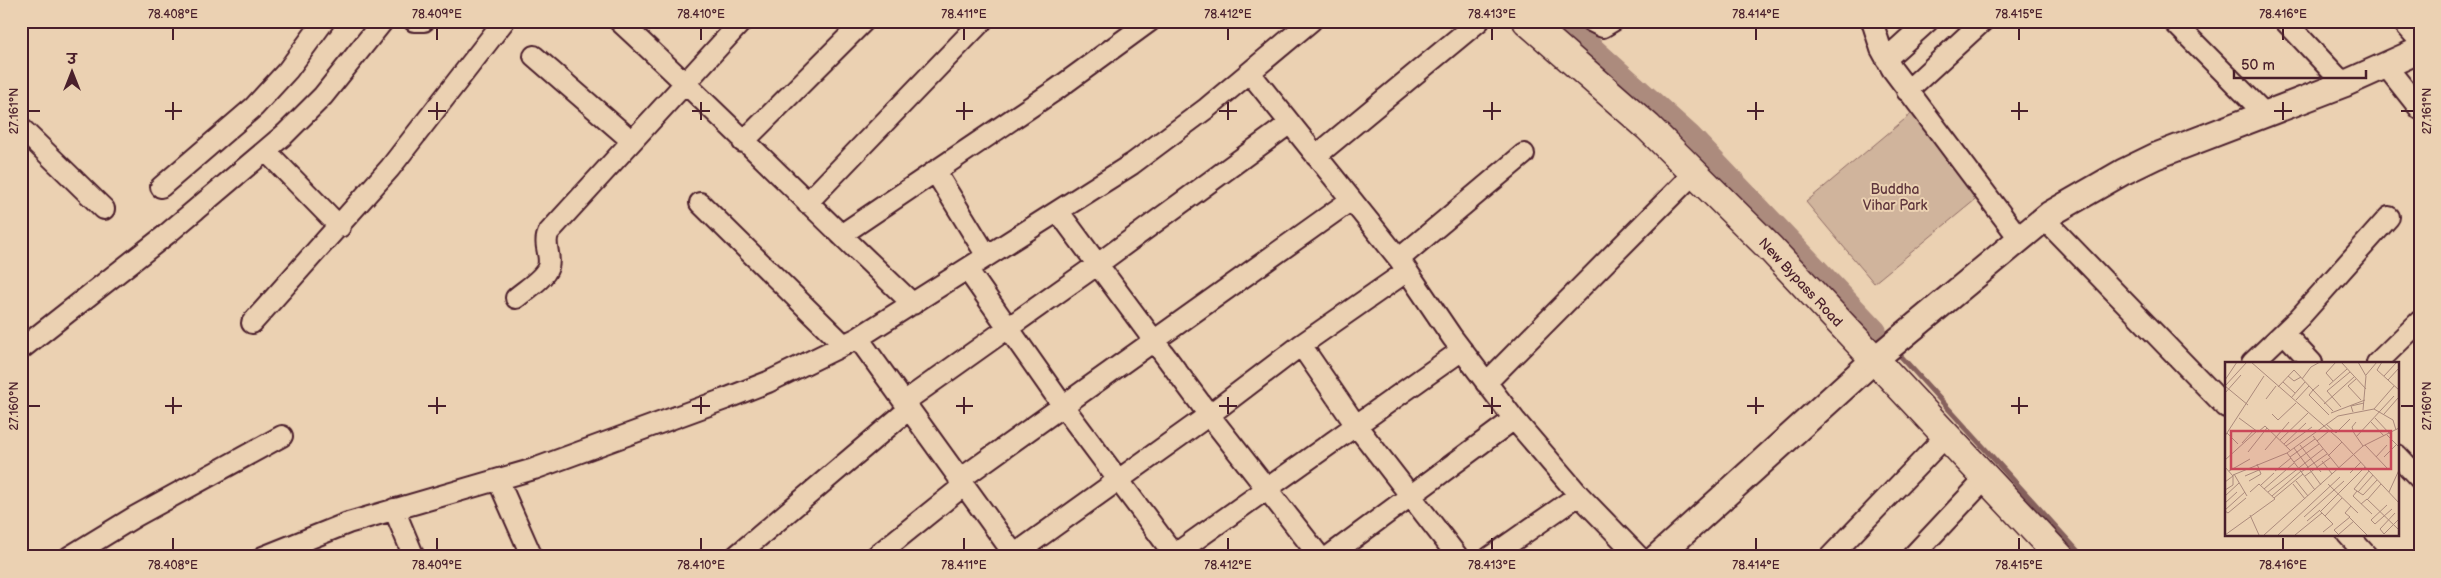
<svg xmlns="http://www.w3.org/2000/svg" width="2441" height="578" font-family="'Balsamiq Sans','Playpen Sans Deva',sans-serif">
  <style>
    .green { fill: #d0b49c; stroke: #8d6a64 }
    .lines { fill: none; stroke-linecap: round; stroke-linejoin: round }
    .stream { stroke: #85605c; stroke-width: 5.5 }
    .canal { stroke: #ac8b7d; stroke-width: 19 }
    .minor-casing { stroke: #4a1f2b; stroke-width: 24 }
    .tertiary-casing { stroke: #4a1f2b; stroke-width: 29 }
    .secondary-casing { stroke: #4a1f2b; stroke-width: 31 }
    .minor { stroke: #ebd1b2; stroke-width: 20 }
    .tertiary { stroke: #ebd1b2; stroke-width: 25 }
    .secondary { stroke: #ebd1b2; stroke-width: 28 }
    .ticks { fill: none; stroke: #4a1f2b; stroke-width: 2 }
    .labels { text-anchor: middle; stroke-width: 4; stroke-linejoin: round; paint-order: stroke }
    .park-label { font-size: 14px; fill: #5e353c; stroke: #ebd1b2 }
    .street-label { font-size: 14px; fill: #4a1f2b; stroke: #ebd1b2 }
    .inset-road { fill: none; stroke: #ab8a7c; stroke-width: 1 }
    .view { fill: #ca4759; fill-opacity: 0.15; stroke: #ca4759; stroke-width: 2.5 }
    .inset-edge { fill: none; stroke: #4a1f2b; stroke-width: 2.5 }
    .neatline { fill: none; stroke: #4a1f2b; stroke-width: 2 }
    .ticks-label { font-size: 12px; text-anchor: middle; fill: #4a1f2b }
  </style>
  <rect width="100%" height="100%" fill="#ebd1b2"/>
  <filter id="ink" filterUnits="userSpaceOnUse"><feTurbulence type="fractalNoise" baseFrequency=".02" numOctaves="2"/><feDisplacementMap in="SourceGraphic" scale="10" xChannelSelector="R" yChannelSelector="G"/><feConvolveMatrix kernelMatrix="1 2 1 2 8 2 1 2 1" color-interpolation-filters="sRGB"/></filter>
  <g filter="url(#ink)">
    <path class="green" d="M1917,109L1986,191L1874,283L1806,202Z"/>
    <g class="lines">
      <path class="stream" d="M1897,352L2083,557"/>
      <path class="canal" d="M1565,21L1691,134L1877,330"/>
      <defs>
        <path id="minor" d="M414,21H424
          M619,21C719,113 814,210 913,304
          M1591,21L1603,27L1613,21
          M1872,21L1881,49L1892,69L2019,238
          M2173,21L2266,115
          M2285,21L2344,84
          M2402,21L2420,41
          M534,56L632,141
          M1886,59L1928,21
          M2386,66L2420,109
          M1250,73L1399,259L1452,337L1514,419L1579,495L1639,557
          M1907,91L1983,21
          M21,128L104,209
          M743,142L864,21
          M266,151L340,227
          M1316,156L1479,21
          M935,171L987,256
          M161,187L254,107L288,70L324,21
          M700,203L844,345
          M807,203L982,21
          M1058,211L1209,415L1320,557
          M2044,219L2226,407
          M841,235L1057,89L1150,21
          M1399,259L1524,154
          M967,269L1063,406L1176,557
          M516,298C525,290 544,279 548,267C552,255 542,244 549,232L742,21
          M252,323L390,168L504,21
          M2284,333L2312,363
          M858,338L1016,557
          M1301,345L1355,424L1458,557
          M21,349L167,234L285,134L323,96L383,21
          M2252,363L2299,318L2389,217
          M2377,363L2420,321
          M1486,383L1694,173
          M904,402L1098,264L1290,123
          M2397,455L2420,479
          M498,480L532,557
          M959,480L1351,200
          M394,509L414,557
          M2347,534L2368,557
          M69,557L136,516L282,436
          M263,557L348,523L534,469L725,399L768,382L858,338L1132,164L1207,108L1311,21
          M735,557L909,409
          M875,557L963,486
          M1011,557L1209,415L1301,345L1407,271
          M1171,557L1462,350
          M1328,557L1514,419
          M1490,557L1579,495
          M1830,557L1946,436
          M1912,557L1986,478"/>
        <path id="tertiary" d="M1657,557L1874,360L2050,214L2123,172L2156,156L2344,84L2420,50"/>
        <path id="secondary" d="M1527,21L1648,127L1771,249L2060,557"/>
      </defs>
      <use href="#minor" class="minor-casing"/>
      <use href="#tertiary" class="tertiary-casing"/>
      <use href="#secondary" class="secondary-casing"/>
      <use href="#minor" class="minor"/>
      <use href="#tertiary" class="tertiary"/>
      <use href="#secondary" class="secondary"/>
    </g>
  </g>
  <path class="ticks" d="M173,28V40M437,28V40M701,28V40M964,28V40M1228,28V40M1492,28V40M1756,28V40M2019,28V40M2283,28V40M173,102V120M437,102V120M701,102V120M964,102V120M1228,102V120M1492,102V120M1756,102V120M2019,102V120M2283,102V120M28,111H40M165,111H182M428,111H446M692,111H710M956,111H973M1219,111H1237M1483,111H1501M1747,111H1764M2011,111H2028M2274,111H2292M2401,111H2414M173,397V414M437,397V414M701,397V414M964,397V414M1228,397V414M1492,397V414M1756,397V414M2019,397V414M28,406H40M165,406H182M428,406H446M692,406H710M956,406H973M1219,406H1237M1483,406H1501M1747,406H1764M2011,406H2028M2401,406H2414M173,538V550M437,538V550M701,538V550M964,538V550M1228,538V550M1492,538V550M1756,538V550M2019,538V550M2283,538V550"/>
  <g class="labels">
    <g class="park-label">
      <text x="1895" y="194">Buddha<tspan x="1895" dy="16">Vihar Park</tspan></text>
    </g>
    <g class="street-label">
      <text transform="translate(1801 282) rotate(47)" y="5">New Bypass Road</text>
    </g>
  </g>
  <g transform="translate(2225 362)">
    <rect width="174" height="174" fill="#ebd1b2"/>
    <path class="inset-road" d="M26,0L114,77L174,141M116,0L141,27M133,0L141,14L138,48M157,0L152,8L174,28M141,13L152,0M63,14L69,19L76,15M159,14L172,0M77,17L86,5L95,0M131,17L123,24L136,38M0,18L12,0M163,18L174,6M108,19L101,11L111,0M58,20L70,31M104,23L122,7M0,24L22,0M0,24L23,43M53,25L69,8L88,28L94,23M0,31L16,13M66,36L80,20M41,37L51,24M71,38L84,24M99,42L129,15M116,45L102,29L125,10M149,47L169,24M128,50L126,44L139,41M106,51L140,38M47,52L53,58L71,41M159,52L173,36M104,53L84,33L88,28L108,49M14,56L33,70L40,64L66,89M150,56L165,72M131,60L127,65L129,71L138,84M146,60L159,74M101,62L111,71L125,57M2,71L13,82M162,73L174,85M0,74L39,14M88,74L114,106M131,75L169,34M55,78L83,51M92,79L104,69M17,81L29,68M59,82L81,61M75,83L96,110M140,83L162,106M61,84L87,65M69,86L96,123M40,88L64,60M23,90L42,66M62,91L90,128M103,94L117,80M65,95L90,77M151,95L162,83M159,95L171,83M0,98L32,69M97,99L107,112M69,100L94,82M0,105L8,114L0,120M4,109L25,97M50,109L66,96M144,109L129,127L138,133L152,118M76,110L102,92M125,111L136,100M9,112L22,134M20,114L34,108M80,114L105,96M24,119L36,112L32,102M71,119L83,134M68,122L80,137M103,122L133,151M36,123L49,111M39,127L69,101M0,128L8,123V113L62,91L113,54L149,47L168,58L171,68M132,129L128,134L147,152M43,130L98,87M133,130L148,113M164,130L174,108M0,134L14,121M47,134L76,109M49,136L78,112M142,138L156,122M0,141L12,130M136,142L142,137L173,167M162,143L146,158L150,162L167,147M0,148L20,130M94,148L108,162L98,170M0,149L3,151L21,136M96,149L140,105M25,153L34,173M100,154L117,136M79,155L119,119M124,155L142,173M82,159L95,148M159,172L155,167L170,151M159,172L174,157M0,173L50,137L34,122L25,130M39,173L138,84L174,66M53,173L115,115M70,173L97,151M113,173L129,159M114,173L109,168L125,155L120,151L126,144"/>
    <path class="view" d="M6,69H166V107H6Z"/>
    <rect width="174" height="174" class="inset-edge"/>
  </g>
  <rect width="2441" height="578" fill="none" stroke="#ebd1b2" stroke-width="55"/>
  <g transform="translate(72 72)" stroke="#ebd1b2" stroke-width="4" paint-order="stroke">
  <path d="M0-4L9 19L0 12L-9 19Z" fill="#4a1f2b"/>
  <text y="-8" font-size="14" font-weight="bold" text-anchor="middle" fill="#4a1f2b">उ</text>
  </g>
  <path d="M2234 70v8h132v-8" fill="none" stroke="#4a1f2b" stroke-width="2.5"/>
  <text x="2241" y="70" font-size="15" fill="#4a1f2b" stroke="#ebd1b2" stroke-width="4" paint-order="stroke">50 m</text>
  <rect x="28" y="28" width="2386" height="522" class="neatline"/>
  <g class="ticks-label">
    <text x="173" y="18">78.408°E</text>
    <text x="437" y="18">78.409°E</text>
    <text x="701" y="18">78.410°E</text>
    <text x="964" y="18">78.411°E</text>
    <text x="1228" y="18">78.412°E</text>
    <text x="1492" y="18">78.413°E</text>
    <text x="1756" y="18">78.414°E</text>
    <text x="2019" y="18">78.415°E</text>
    <text x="2283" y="18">78.416°E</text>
    <text transform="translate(14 111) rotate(-90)" y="4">27.161°N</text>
    <text transform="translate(2427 111) rotate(-90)" y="4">27.161°N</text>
    <text transform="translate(14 406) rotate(-90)" y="4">27.160°N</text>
    <text transform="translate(2427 406) rotate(-90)" y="4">27.160°N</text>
    <text x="173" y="569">78.408°E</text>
    <text x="437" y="569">78.409°E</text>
    <text x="701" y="569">78.410°E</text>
    <text x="964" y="569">78.411°E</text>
    <text x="1228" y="569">78.412°E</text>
    <text x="1492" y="569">78.413°E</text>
    <text x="1756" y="569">78.414°E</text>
    <text x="2019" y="569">78.415°E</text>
    <text x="2283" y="569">78.416°E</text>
  </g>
</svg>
